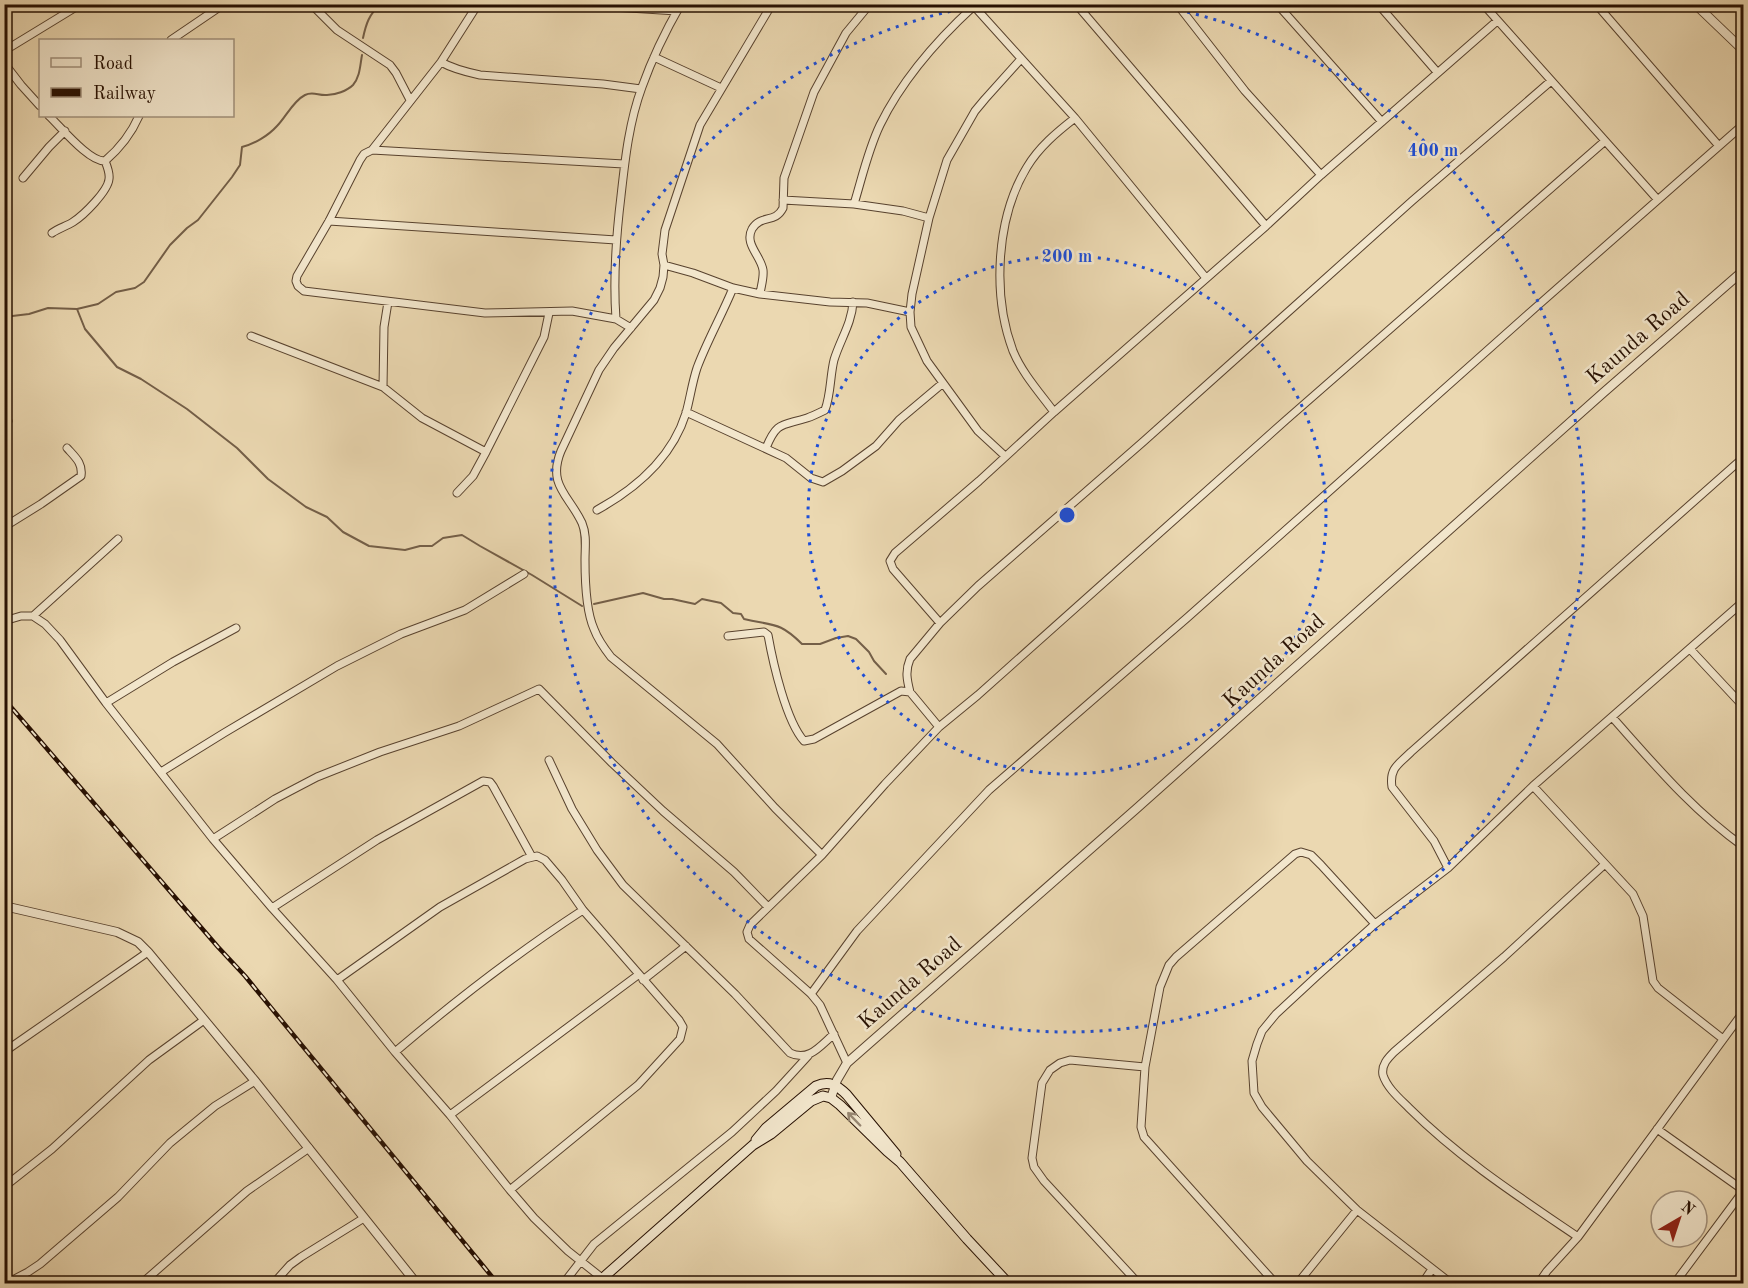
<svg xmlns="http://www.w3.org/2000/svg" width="1748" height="1288" font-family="'Old Standard TT',serif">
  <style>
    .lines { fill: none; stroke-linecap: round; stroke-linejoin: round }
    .stream { stroke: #745f48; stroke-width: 2 }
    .minor-casing { stroke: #58422e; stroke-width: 9 }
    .tertiary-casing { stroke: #58422e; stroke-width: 10 }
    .secondary-casing { stroke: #271002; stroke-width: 11 }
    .minor { stroke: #f2e6cc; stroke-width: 7 }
    .tertiary { stroke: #f2e6cc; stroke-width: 8 }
    .secondary { stroke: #f2e6cc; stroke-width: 9 }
    .rail-casing { stroke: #271002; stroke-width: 4.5 }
    .rail { stroke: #f2e6cc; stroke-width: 2; stroke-dasharray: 7; stroke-linecap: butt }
    .oneway { stroke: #978671 }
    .ring { fill: none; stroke: #1d4ed8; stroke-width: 3; stroke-dasharray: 3 6 }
    .labels { text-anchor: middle; stroke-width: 5; stroke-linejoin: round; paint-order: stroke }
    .street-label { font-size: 22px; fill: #271002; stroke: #f2e6cc }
    .centre { fill: #1d4ed8; stroke: #f2e6cc; stroke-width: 3 }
    .ring-label { font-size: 18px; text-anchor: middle; font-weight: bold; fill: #1d4ed8; stroke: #f2e6cc; stroke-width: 5; stroke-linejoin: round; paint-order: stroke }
  </style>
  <rect width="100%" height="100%" fill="#ebd8b1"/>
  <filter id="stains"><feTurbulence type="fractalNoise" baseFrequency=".00333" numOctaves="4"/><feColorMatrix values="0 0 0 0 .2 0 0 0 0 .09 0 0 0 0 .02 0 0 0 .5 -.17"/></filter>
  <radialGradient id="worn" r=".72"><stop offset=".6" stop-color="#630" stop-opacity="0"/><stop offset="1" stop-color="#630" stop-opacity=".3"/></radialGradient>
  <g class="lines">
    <path class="stream" d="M363,38C366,24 369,14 381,4
      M77,309L85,329L117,367L141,379L187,409L237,448L268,479L306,507L327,517L343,532L369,546L405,550L420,546H432L443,538L462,535L480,546L532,575L582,606
      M4,317L29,314L48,308L77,309L98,304L116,292L135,288L144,282L170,245L187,228L198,220L232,177L240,165L242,147C254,144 268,136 277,126C286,117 293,101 305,95C313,91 319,96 327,95C335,95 347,91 353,85C360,77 360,66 362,55
      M594,604L643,593L664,599H672L695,604L702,599L721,603L733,613L741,614L744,619C773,626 779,621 802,644H820L836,638L848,636L856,639L869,652L874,661L886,674"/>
    <defs>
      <path id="minor" d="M311,4L337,30L390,65L396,73L410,100
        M478,4L441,62L383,136L372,150L364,154L360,160L329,221L297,276L296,281L298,286L304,291L485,313L572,311L616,319L631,328
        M565,4L677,11
        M772,4L700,125L665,230L662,254L664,265L663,277L660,288L654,300L614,348L599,370L561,451C547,485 569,495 582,523C587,535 585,547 585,560C585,580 586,611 594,629C598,640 604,648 611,657L717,744L775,808L822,855
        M972,4L1075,118L1206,278
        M1076,4L1266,226
        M1177,4L1245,91L1321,175
        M1277,4L1382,122
        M1378,4L1437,72
        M1483,4L1658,200
        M1596,4L1719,146
        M171,40L224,4
        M4,51L81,4
        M654,57L721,88
        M441,62C453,69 466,72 480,75L603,84L641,89
        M4,63L21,85L40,106
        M49,116C61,127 89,162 105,161C119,149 132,132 139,116
        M372,150L624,164
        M23,178L49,147L65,131
        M783,200L854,204L903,211L929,218
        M854,204C862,178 868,150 880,125C902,80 937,40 974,6
        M329,221L616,240
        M52,233C59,228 67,226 73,222C84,215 108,191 109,179C110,173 107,166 105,161
        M664,265L693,273L733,288L760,294L830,302L867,303L910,312
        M760,294C761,286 764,278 763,270C761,256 744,244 752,229C761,214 775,224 783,208L784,178L814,92L846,33L870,4
        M616,319C613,278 616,237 621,196C625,160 629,122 642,87C652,59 666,30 681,4
        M251,336L383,387L422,418L486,452L544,337L549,313
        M383,387L384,327L388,302
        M686,412L786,458L811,478L823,482L842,471L876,446L899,420L943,383
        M1054,412C1040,393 1022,373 1013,351C992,295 996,218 1027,167C1039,147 1057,132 1075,118
        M4,423L8,421
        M766,448C777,421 782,426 807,418C813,416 819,413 825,410C831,394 830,376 834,360C840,340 852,323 853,302
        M1005,456L978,431L927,361L911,327L910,312L912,294L929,218L947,160L975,111L985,99L1021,59
        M457,493L473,476L486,452
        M597,510C637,488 672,458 686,413C690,399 692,383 697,368C707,341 722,315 733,288
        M4,527L41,504L81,476C83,463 75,457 67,448
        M33,616L118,539
        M4,621L21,616H33L45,624L60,640L106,703L213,839L272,908L337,980L395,1052L450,1115L510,1190L534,1218L568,1251L602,1278
        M940,623L893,569L890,561L895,553L979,481L1054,412L1266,226L1321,175L1497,21
        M728,636L764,632L768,635C773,663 786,721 804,741L814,739L901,691L910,692L939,727
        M1690,649L1744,707
        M910,692C907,680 905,671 910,659L940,623L978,586L1144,441L1412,201L1551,81
        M106,703L173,662L236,628
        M1612,717C1654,764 1692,810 1744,847
        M549,760L572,809L597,850L623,885L735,994L790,1053C809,1062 820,1046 834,1034
        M161,772L224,733L337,666L401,634L465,610L524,574
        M1533,786L1633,894L1643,916L1653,981L1658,988L1723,1039
        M213,839L275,799L317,777L380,752L459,726L539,689L612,763L663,811L734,872L768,907
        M1448,868L1434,841L1392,787C1389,768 1399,764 1411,752L1744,457
        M272,908L377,840L483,781L490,782L493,786L532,857
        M337,980L440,907L525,859L537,856L545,860L562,880L583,910L679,1020L683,1027L680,1039L638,1085L510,1190
        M643,980L686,946
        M811,994L857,931L989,790L1188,617L1535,308L1744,124
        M4,1052L148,952
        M395,1052C455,1001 517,953 583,910
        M847,1063L820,1005L811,994L749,939L747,932L750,925L822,855L885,784L939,727L978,695L1286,420L1605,141
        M450,1115L638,975
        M1657,1129L1743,1190
        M4,1187L52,1149L149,1060L204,1020
        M1578,1237C1519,1197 1459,1158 1409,1108C1400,1099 1387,1088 1383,1075C1381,1065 1388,1058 1394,1052L1504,957L1605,864
        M5,1284L28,1272L40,1264L118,1197L170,1143L215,1106L255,1081
        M141,1284L247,1191L309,1148
        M273,1284L290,1265L301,1257L364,1218
        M563,1284L594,1244L732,1132L776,1091L808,1056
        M1139,1284L1044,1181L1034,1167L1032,1158L1042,1083L1050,1070L1060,1063L1070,1060L1145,1067
        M1276,1284L1144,1137L1141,1127L1145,1067L1160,987L1169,965L1176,957L1295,854L1301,852L1311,855L1321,865L1375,924
        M1297,1284L1357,1210
        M1422,1284L1432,1269
        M1452,1284L1357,1210L1307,1161L1262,1107L1254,1093L1252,1061L1257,1044L1262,1031L1276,1014L1317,976L1375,924L1448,868L1533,786L1744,601
        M1538,1284L1547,1271L1578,1237L1744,1011
        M1674,1284L1744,1190"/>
      <path id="tertiary" d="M1695,4L1744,51
        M4,906L117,932L138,942L148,952L255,1081L417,1284
        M831,1098L837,1080L847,1063L1136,809L1603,393L1744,270"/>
      <path id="secondary" d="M756,1140L766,1128L816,1086C829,1080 837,1085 847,1095L896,1154
        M596,1284L753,1145L771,1134L811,1101L823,1096L831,1098L840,1105L887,1151L900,1162L967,1239L1009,1284"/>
    </defs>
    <use href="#minor" class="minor-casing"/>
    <use href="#tertiary" class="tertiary-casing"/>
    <use href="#secondary" class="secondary-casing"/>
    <use href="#minor" class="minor"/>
    <use href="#tertiary" class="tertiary"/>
    <use href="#secondary" class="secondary"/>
    <defs>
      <path id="rail" d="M4,699L218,947L245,976L498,1284"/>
    </defs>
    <use href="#rail" class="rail-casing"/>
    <use href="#rail" class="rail"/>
  </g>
  <defs><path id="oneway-shaft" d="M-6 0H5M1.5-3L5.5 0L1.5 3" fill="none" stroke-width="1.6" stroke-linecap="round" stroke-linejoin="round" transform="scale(1.5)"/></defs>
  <use class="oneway" href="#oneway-shaft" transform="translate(854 1119) rotate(-134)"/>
  <g class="ring">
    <circle cx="1067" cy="515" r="259"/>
    <path d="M1152 5A517 517 0 1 1 982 5"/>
  </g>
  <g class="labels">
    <g class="street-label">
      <text transform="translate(1637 337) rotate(-41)" y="8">Kaunda Road</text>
      <text transform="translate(1273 660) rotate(-42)" y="8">Kaunda Road</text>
      <text transform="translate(909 982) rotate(-41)" y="8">Kaunda Road</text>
    </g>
  </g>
  <circle cx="1067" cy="515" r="9" class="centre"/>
  <g class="ring-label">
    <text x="1433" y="156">400 m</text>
    <text x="1067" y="262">200 m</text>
  </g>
  <rect width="1748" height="1288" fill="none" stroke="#ebd8b1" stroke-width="24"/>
  <rect x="6" y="6" width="1736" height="1276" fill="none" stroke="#271002" stroke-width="3"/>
  <rect x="12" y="12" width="1724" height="1264" fill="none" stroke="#271002" stroke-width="1.5"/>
  <rect x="39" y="39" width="195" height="78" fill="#f2e6cc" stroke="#a1907b" stroke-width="1.5"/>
  <rect x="51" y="58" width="30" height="9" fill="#f2e6cc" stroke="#a1907b" stroke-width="1.5"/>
  <text x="93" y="69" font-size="18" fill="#271002">Road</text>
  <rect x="51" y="88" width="30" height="9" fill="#271002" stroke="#a1907b" stroke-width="1.5"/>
  <text x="93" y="99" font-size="18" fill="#271002">Railway</text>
  <g transform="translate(1679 1219) rotate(39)"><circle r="28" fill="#f2e6cc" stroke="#a1907b" stroke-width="1.5"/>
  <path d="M0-4.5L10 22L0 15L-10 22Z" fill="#8f2418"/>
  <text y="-9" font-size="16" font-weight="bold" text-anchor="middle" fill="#271002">N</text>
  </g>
  <rect width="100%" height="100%" filter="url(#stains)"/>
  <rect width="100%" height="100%" fill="url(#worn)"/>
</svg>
